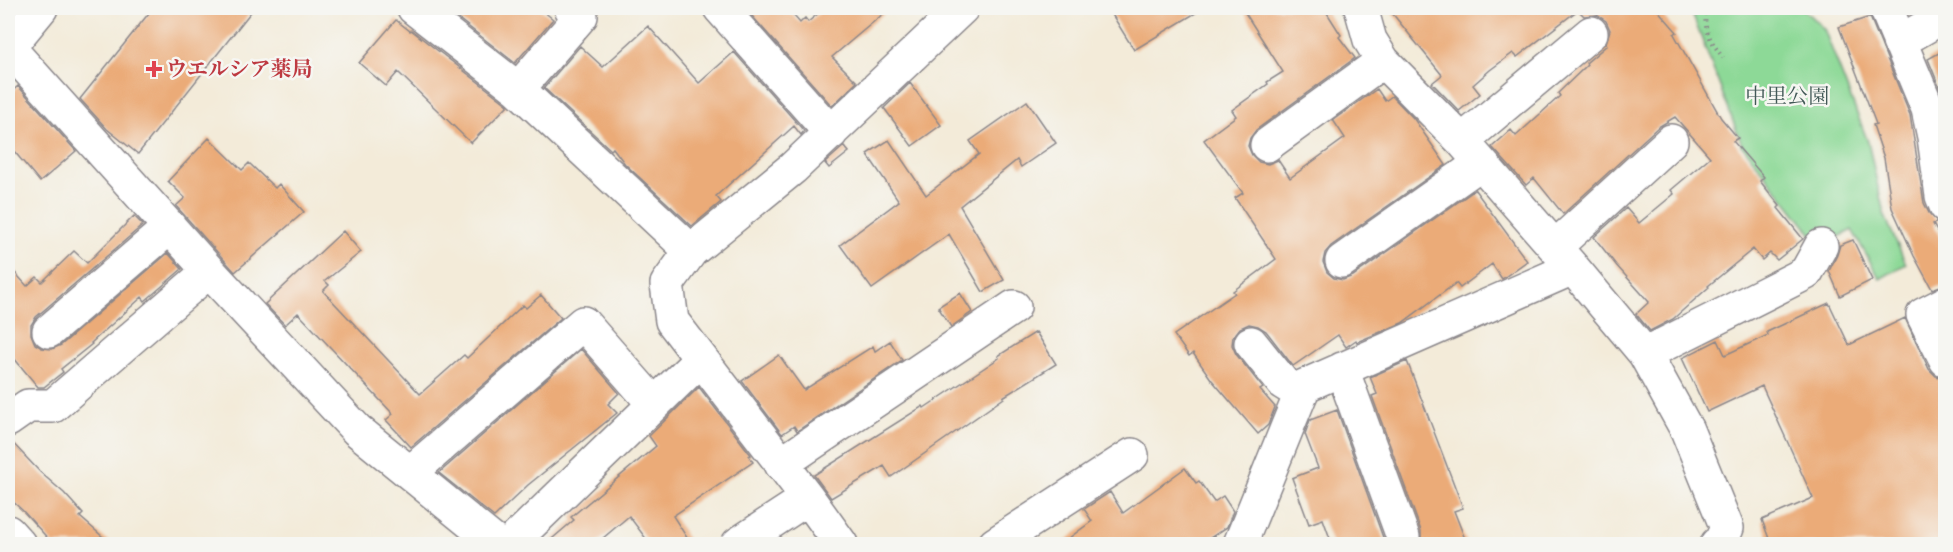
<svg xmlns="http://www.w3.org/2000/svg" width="1953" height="552" font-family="'Libre Caslon Text','Noto Serif JP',serif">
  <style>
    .green { fill: #8dd997; stroke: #587e69; stroke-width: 1.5 }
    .building { fill: #ebab78 }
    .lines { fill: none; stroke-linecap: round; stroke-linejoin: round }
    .minor-casing { stroke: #8a868a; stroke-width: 36 }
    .path { stroke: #8a868a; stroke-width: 4; stroke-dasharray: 1.5 4.5; stroke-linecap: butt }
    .minor { stroke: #fff; stroke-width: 33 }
    .health-dot { fill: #e0444e; stroke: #f6f6f2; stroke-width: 2 }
    .labels { text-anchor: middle; stroke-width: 5; stroke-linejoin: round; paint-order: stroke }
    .health-label { font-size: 21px; font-weight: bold; fill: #be3a42; stroke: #f6f6f2; text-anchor: start }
    .park-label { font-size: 21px; fill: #425957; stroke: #f6f6f2 }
  </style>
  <rect width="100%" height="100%" fill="#f6f6f2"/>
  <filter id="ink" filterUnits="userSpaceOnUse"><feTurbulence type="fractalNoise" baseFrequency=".0167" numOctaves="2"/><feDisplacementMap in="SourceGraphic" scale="12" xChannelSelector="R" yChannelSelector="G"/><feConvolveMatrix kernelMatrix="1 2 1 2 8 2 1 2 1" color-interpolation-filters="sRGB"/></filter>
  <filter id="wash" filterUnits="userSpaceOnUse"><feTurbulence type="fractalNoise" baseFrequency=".008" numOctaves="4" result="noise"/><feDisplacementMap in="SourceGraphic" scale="24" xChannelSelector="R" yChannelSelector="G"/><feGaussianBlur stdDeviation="1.35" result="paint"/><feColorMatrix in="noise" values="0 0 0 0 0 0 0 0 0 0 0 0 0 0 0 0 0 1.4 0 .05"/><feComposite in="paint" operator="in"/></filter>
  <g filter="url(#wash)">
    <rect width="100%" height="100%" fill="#f3ebd9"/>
    <path class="green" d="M1690,8H1802L1824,29L1868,142L1884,214L1906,264L1880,279L1852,230L1821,246L1742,145Z"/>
    <g id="blocks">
      <path class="building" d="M153,8H254L138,154L107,129L80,99Z
        M447,8H539L553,19L515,63L446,9Z
        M745,8H787L800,23L805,18L808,22L825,8H890L832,57L857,82L832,106Z
        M1108,8H1204L1134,50Z
        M1242,8H1324L1341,35L1339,37L1355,58L1256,130L1250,138L1248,146L1252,155L1259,162L1268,164L1278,160L1290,178L1345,138L1333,120L1377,89L1385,101L1392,96L1414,119L1446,165L1331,246L1325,253L1323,262L1327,272L1334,278L1343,280L1353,276L1475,190L1527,261L1502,279L1492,264L1460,288L1456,283L1402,323L1357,342L1356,340L1346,347L1338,335L1293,366L1266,331L1258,326L1249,324L1240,328L1233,337L1232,345L1236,354L1263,388L1260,390L1275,407L1268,425L1258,434L1211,379L1193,353L1189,356L1174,335L1235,293L1233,291L1276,259L1235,198L1243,193L1204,140L1236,116L1232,110L1268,84L1267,82L1283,72Z
        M1388,8H1656L1677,32L1674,34L1721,118L1738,138L1733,141L1764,177L1760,181L1780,206L1778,208L1803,239L1777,260L1770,253L1762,260L1753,249L1708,286L1709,287L1673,319L1650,331L1636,314L1649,302L1616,265L1594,237L1626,208L1639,223L1674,194L1671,190L1710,157L1675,117L1658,127L1563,214L1534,178L1526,185L1492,147L1511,130L1516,136L1560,96L1558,93L1587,65L1586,63L1607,45L1606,43L1610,30L1606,21L1597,15L1584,16L1578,10L1517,57L1513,53L1490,70L1473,85L1480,94L1459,111L1432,83L1442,75Z
        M1870,17L1910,115L1924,203L1929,213L1938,222L1933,224L1946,248V284L1932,289L1914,256L1892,208L1884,158L1873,125L1876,124L1839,27Z
        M396,20L410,31L411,30L508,105L471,143L398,72L386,86L359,63Z
        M648,26L699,83L734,52L804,131L801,135L794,126L716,196L721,202L692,226L625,164L613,148L611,150L544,88L580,46L603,67Z
        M1946,49V94L1943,96L1928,59Z
        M910,83L941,125L912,146L884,108Z
        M18,86L76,151L40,182L8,144V95Z
        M1027,101L1056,143L1021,167L1017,160L960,206L1004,280L983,292L949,234L872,289L840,245L899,201L867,154L889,140L926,195L979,154L970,141Z
        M209,138L242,170L249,163L275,188L279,184L304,212L235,272L176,206L185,198L168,181Z
        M844,146L849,152L829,168L825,163Z
        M134,216L143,225L36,317L31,325V334L35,344L42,348L52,349L61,345L168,253L182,269L145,301L142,297L91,343L92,344L61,369L63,372L44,387H38L8,351V265L27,286L37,277L42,282L74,251L87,263Z
        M343,231L361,252L325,281L329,285L323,291L420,394L464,355L467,358L523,305L526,308L541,295L561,318L411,447L386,420L393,414L298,313L285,325L265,304Z
        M1853,240L1872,280L1840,296L1829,271L1837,255L1840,245Z
        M960,293L972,312L951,327L938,307Z
        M1829,303L1849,345L1905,318L1929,369L1936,376L1946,379V544H1771L1762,520L1813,498L1762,386L1707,412L1682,358L1718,340L1725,355L1768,335L1767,332Z
        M1036,332L1056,364L1003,397L1004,398L891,477L884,466L831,498L814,475L923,406L924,408L999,358L998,356Z
        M890,341L902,360L797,431L794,426L782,434L742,381L779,355L804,390L873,346L875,351Z
        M581,349L619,393L608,404L617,413L528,485L494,517L439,473Z
        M1407,361L1463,508L1454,511L1467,544H1420L1421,540V531L1372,396L1377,394L1370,377Z
        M699,387L751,455L749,456L753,462L673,516L691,544H650L629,516L596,544H546L574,520L571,517L656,446L649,436Z
        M1337,410L1385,543L1386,544H1332L1323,519L1309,524L1292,478L1318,468L1305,434L1310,420Z
        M8,438L40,472L64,493L83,514L80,517L111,544H53L22,510L8,497Z
        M1185,468L1196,483L1199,481L1214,502L1223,496L1233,511L1227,527L1201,544H1061L1092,521L1084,509L1110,492L1123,513Z"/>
    </g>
  </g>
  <g filter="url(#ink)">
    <use href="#blocks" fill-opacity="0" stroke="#8a868a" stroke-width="1.5"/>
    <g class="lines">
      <defs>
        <path id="minor" d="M414,8L518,89L691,251
          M720,8L831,133
          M1361,8L1370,40L1383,61L1462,141L1573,268
          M1886,8L1928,109L1934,137L1942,196L1946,206
          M1899,42L1946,15
          M8,47L209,271L357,430L497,544
          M8,48L41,8
          M518,89L581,16L571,8
          M1462,141L1591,33
          M1267,145L1383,61
          M1555,247L1671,141
          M1342,261L1481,163
          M1946,303L1923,315L1946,360
          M49,331L170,227
          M1251,343L1283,383L1301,394
          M1645,354L1806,273L1821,246
          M1342,369L1403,537
          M8,420L28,406H53L209,271
          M781,464L1014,307
          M410,473L583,323L654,404
          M8,532L19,544
          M510,544L700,360
          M738,544L808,498
          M841,544L808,498L672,321L667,284L691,251L793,168L962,8
          M995,544L1132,455
          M1240,544L1304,386L1573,268L1645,354L1687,430L1727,528L1720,543L1717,544"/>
      </defs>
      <use href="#minor" class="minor-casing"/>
      <path class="path" d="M1706,8C1703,31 1710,39 1723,58"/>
      <use href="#minor" class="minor"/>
    </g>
  </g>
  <path class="health-dot" d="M151 60h6v6h6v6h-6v6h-6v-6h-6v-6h6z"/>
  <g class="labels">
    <g class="health-label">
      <text x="166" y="76">ウエルシア薬局</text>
    </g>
    <g class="park-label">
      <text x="1787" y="103">中里公園</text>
    </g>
  </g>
  <rect width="1953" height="552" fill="none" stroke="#f6f6f2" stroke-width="30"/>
</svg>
